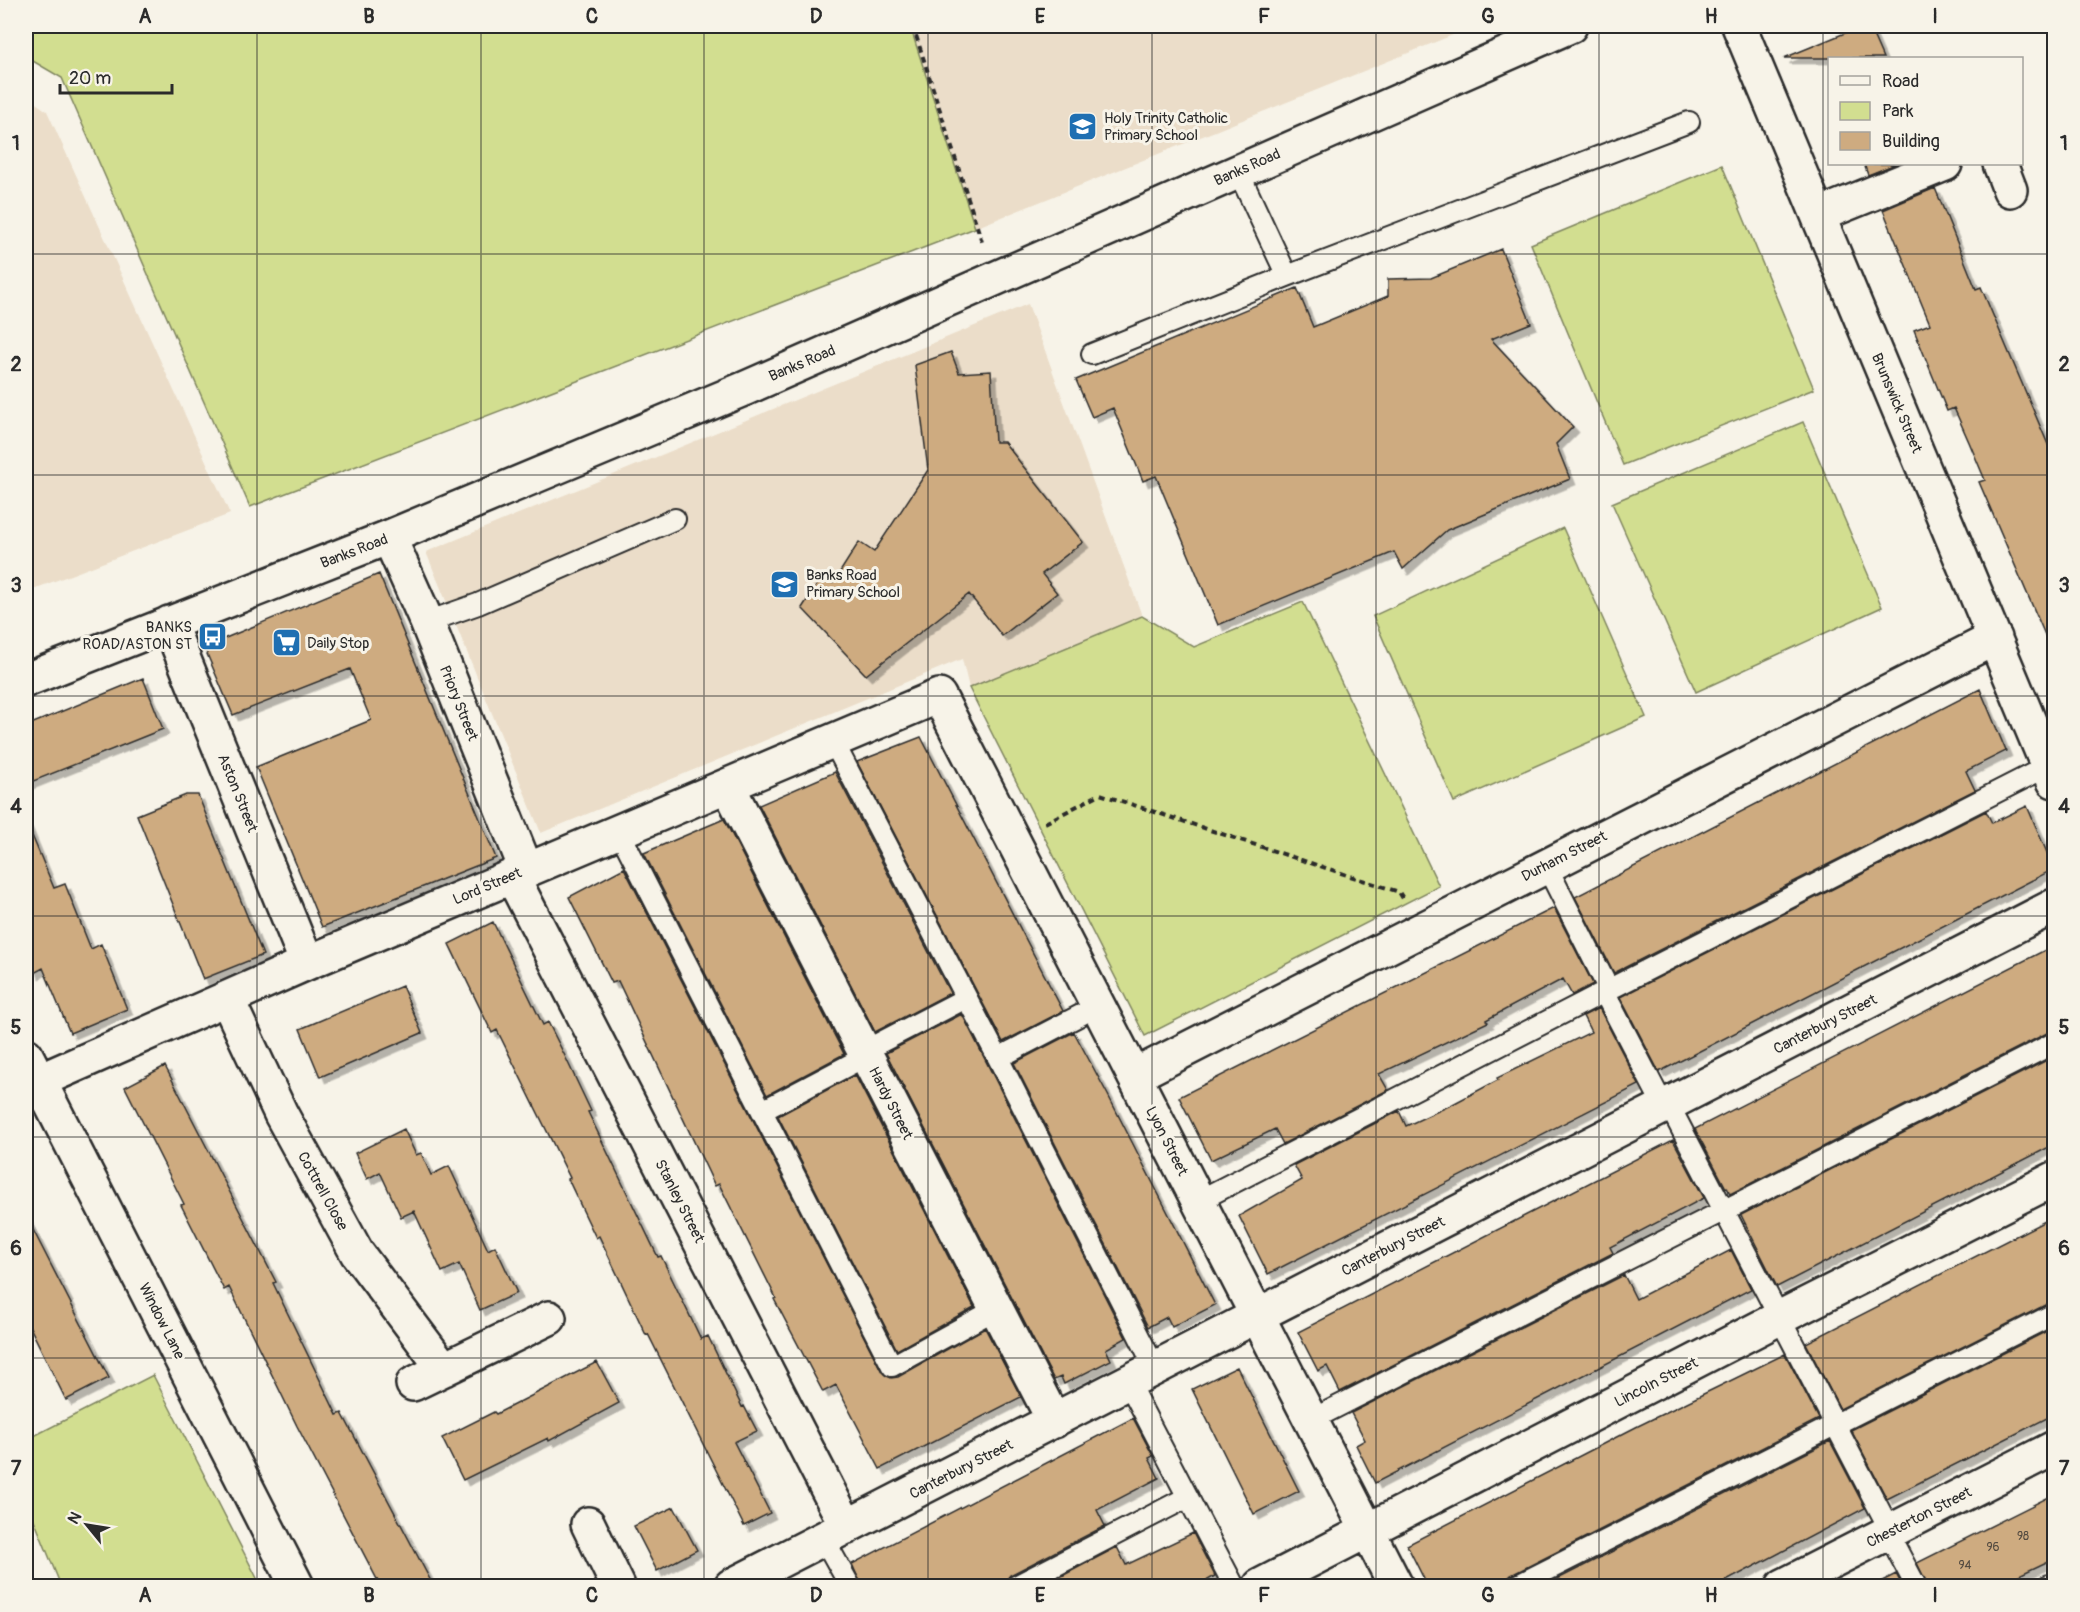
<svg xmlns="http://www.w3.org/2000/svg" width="2080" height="1612" font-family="Pangolin,sans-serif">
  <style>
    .built { fill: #ebddc9 }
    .green { fill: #d2de90; stroke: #7e845e; stroke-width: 1.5 }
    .building { fill: #ceab80; stroke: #2b2b2b; stroke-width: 1.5; filter: url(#shadow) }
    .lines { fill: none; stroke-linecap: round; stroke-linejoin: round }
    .service-casing { stroke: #2b2b2b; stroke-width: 24 }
    .minor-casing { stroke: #2b2b2b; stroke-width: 38 }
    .path { stroke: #2b2b2b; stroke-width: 4; stroke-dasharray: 6 4.5; stroke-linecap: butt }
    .service { stroke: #f7f3e8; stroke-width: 20 }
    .minor { stroke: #f7f3e8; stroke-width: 33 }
    .grid { fill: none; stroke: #2b2b2b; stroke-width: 1.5; stroke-opacity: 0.55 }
    .labels { text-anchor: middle; stroke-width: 6; stroke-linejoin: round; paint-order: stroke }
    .number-label { font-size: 12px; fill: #544b40 }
    .poi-label { font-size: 15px; fill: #2b2b2b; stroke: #f7f3e8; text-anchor: start }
    .street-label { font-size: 15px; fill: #2b2b2b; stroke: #f7f3e8 }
    .neatline { fill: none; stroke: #2b2b2b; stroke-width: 2 }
    .grid-label { font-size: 20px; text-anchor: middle; font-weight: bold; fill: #2b2b2b }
  </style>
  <defs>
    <filter id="shadow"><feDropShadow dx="5.5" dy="5.5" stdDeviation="0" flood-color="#0004"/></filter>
  </defs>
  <rect width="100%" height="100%" fill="#f7f3e8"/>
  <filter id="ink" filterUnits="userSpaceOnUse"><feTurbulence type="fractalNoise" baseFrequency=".0167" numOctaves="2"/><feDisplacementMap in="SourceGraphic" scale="12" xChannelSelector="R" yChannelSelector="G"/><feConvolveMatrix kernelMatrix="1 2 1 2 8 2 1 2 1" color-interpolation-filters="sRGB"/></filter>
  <g filter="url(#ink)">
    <path class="built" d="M910,26H1475L975,228Z
      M26,96L47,111L230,514L26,592Z
      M1028,304L1142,616L969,688L962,659L541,833L426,552Z"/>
    <path class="green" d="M26,26H910L975,228L250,507L62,78L26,57Z
      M1722,165L1814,389L1623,465L1531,244Z
      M1803,422L1882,607L1696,692L1612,503Z
      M1563,528L1646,717L1454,802L1373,616Z
      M1303,602L1439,886L1145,1036L969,688L1142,616L1194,647Z
      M153,1375L261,1586H61L26,1500V1440Z"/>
    <path class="building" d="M1862,26H1869L1883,58H1784Z
      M1864,164H1896L1868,175Z
      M1935,188L1976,289L1981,287L2055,461V658L1979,482L1985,480L1969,442L1954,408L1947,411L1914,330L1930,324L1883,210Z
      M1501,249L1531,323L1491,339L1573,427L1556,444L1570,479L1447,530L1403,569L1394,552L1218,625L1156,476L1143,481L1113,408L1092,417L1076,380L1297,288L1313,327L1388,296V279L1431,278Z
      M951,352L959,373L991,371L995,442H1004L1083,542L1042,574L1057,593L1002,636L969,594L866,675L802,608L822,577L833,583L859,542L874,552L928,470L915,365Z
      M379,574L496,858L322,927L256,767L371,720L350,669L233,715L204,647Z
      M143,678L163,729L26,784V726Z
      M1980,689L2006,751L1966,771L1975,790L1614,973L1575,897Z
      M921,737L1063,1011L1003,1042L857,762Z
      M835,772L950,993L875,1032L759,805Z
      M186,795H198L263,955L203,979L137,815Z
      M2027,806L2054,869L1659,1072L1620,997L1986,811L1992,823Z
      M724,819L844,1054L767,1095L644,853Z
      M26,821L54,888L65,884L91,949L101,944L127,1009L70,1033L43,968L34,973L26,953Z
      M624,868L882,1372L891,1378L898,1377L985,1328L1021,1397L880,1469L836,1385L823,1392L774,1299L776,1298L719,1184L715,1186L618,981L612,983L569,897Z
      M1554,908L1593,984L1572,995L1563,979L1486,1020L1488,1022L1379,1074L1388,1090L1283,1144L1275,1129L1211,1160L1179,1097Z
      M493,922L543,1025L548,1022L564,1054L591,1111L588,1112L658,1257L661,1256L701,1339L708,1336L742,1407L744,1406L757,1431L734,1442L770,1513L744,1526L648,1334L646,1335L599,1236L596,1238L568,1179L570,1178L497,1030L492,1033L449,944Z
      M2055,945V1031L2049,1032L1730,1194L1727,1187L1726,1188L1695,1129Z
      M402,986L422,1033L320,1077L300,1029Z
      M1599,1008L1639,1085L1268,1274L1239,1216L1302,1180L1294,1165L1399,1111L1406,1126L1451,1105L1498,1080L1497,1078L1591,1032L1583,1016Z
      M962,1014L1126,1338L1106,1349L1111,1360L1064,1384L1061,1377L1054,1380L886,1053Z
      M1074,1032L1108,1095L1215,1305L1172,1327L1167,1317L1148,1327L1014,1063Z
      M2055,1056V1144L1777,1287L1741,1215Z
      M165,1066L276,1282L273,1283L337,1415L342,1413L434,1587H381L297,1426L229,1287L224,1290L181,1205L184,1204L125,1087Z
      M855,1075L974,1307L897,1350L778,1116Z
      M404,1129L416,1155L421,1153L431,1175L449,1166L488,1250L495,1246L517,1293L480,1310L459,1264L442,1272L414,1211L401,1217L380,1172L367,1179L355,1153Z
      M1673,1140L1704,1198L1610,1247L1613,1253L1340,1392L1327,1366L1318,1371L1298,1332Z
      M26,1216L109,1378L66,1400L26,1319Z
      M2055,1216V1302L2049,1303L1840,1409L1806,1343Z
      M1731,1250L1751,1289L1375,1483L1356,1445L1365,1440L1351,1413L1624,1275L1636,1299Z
      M2055,1327V1414L1887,1499L1851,1430Z
      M1785,1354L1819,1419L1511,1575L1506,1580L1504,1587H1428L1407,1545L1638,1426Z
      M597,1362L619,1403L549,1441L548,1438L463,1480L442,1438L494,1412L496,1414Z
      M1237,1367L1299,1491L1254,1514L1192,1389Z
      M1133,1418L1153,1456L1149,1458L1159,1478L1097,1510L1105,1526L1010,1575L1006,1580L1004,1587H862L852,1564Z
      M1830,1441L1865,1508L1715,1587H1542Z
      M2055,1494V1558L1994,1587H1928L1917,1563Z
      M674,1507L697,1550L657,1571L634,1526Z
      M1193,1533L1215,1576L1196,1587H1041L1117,1547L1126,1565Z
      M1896,1574L1903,1587H1870Z"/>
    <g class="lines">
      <defs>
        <path id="service" d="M1238,171L1287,276
          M1092,354L1287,276L1689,122
          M427,622L478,604L675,519
          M833,741L998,1058L1155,1368
          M619,831L892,1366L996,1309
          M1546,865L1609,990
          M1604,992L1664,1107
          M864,1051L966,998
          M998,1058L1098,1006
          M1669,1105L1891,1532
          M762,1111L866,1056
          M1198,1201L1604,992L2048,766
          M1128,1382L1234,1586
          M1311,1420L2054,1043
          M1888,1533L1916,1586
          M824,1539L850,1586
          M1016,1586L1188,1497
          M1516,1586L2054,1314
          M2047,1586L2054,1583"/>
        <path id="minor" d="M1739,26L2054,781
          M2000,164L2010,190
          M1819,215L1945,164
          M389,537L427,622L526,869
          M169,623L307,963
          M26,680L389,537L746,388L1570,26
          M728,786L1054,1421
          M512,876L847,1527
          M227,999L281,1114L357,1253L444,1369
          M26,1055L297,1586
          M1134,1076L1995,638
          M39,1081L307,963L939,696L1396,1586
          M413,1384L549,1318
          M588,1524L618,1586
          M731,1586L2054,906
          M1260,1586L1781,1317L2054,1179
          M1783,1586L2054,1448"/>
      </defs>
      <use href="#service" class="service-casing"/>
      <use href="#minor" class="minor-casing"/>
      <path class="path" d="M913,26L983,245
        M1045,823L1100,794L1399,892L1404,900"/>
      <use href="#service" class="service"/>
      <use href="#minor" class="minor"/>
    </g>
  </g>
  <path class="grid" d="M257,26V1586M481,26V1586M704,26V1586M928,26V1586M1152,26V1586M1376,26V1586M1599,26V1586M1823,26V1586M26,254H2054M26,475H2054M26,696H2054M26,916H2054M26,1137H2054M26,1358H2054"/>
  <defs>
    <symbol id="school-square" viewBox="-11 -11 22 22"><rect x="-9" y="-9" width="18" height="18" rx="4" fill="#1f6fb2" stroke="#f7f3e8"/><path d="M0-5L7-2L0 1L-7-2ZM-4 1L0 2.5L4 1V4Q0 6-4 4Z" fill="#fff"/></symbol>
    <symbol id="bus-square" viewBox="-11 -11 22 22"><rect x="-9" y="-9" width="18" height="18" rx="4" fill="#1f6fb2" stroke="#f7f3e8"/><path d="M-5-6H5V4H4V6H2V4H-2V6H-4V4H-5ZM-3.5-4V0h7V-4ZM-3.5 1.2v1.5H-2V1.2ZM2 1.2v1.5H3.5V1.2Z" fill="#fff"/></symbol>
    <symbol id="supermarket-square" viewBox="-11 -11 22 22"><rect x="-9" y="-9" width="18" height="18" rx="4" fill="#1f6fb2" stroke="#f7f3e8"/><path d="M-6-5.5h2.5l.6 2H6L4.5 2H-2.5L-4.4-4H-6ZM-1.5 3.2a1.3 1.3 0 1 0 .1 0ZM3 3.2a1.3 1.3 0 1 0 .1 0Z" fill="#fff"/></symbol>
  </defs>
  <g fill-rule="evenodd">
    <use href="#school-square" x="1066" y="110" width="33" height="33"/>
    <use href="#school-square" x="768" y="568" width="33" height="33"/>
    <use href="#bus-square" x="196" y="620" width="33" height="33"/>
    <use href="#supermarket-square" x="270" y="626" width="33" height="33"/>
  </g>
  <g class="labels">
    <g class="number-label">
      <text x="2023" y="1540">98</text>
      <text x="1993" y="1551">96</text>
      <text x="1965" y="1569">94</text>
    </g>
    <g class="poi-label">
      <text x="1104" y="123">Holy Trinity Catholic<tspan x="1104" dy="17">Primary School</tspan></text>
      <text x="806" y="580">Banks Road<tspan x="806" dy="17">Primary School</tspan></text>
      <text x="192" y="632" text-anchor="end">BANKS<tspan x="192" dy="17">ROAD/ASTON ST</tspan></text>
      <text x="307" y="648">Daily Stop</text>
    </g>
    <g class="street-label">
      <text transform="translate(1247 167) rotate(-24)" y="5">Banks Road</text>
      <text transform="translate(802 363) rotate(-23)" y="5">Banks Road</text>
      <text transform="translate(1897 403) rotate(67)" y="5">Brunswick Street</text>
      <text transform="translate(354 551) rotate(-21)" y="5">Banks Road</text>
      <text transform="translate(459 703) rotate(68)" y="5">Priory Street</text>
      <text transform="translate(238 793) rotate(68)" y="5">Aston Street</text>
      <text transform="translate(1564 856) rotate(-27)" y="5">Durham Street</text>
      <text transform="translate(487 886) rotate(-23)" y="5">Lord Street</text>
      <text transform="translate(1825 1024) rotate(-27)" y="5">Canterbury Street</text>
      <text transform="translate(891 1103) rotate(63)" y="5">Hardy Street</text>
      <text transform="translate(1167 1141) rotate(63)" y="5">Lyon Street</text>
      <text transform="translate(323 1191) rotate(61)" y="5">Cottrell Close</text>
      <text transform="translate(680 1201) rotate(63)" y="5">Stanley Street</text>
      <text transform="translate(1393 1246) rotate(-27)" y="5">Canterbury Street</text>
      <text transform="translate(162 1321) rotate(63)" y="5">Window Lane</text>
      <text transform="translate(1656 1382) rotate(-27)" y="5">Lincoln Street</text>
      <text transform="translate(961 1469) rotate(-27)" y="5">Canterbury Street</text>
      <text transform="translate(1919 1517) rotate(-27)" y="5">Chesterton Street</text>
    </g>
  </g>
  <rect width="2080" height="1612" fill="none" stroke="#f7f3e8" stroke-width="66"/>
  <rect x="1828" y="57" width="195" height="108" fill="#f7f3e8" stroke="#a5a39c" stroke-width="1.5"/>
  <rect x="1840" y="76" width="30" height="9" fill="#f7f3e8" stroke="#a5a39c" stroke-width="1.5"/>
  <text x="1882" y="87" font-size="18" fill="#2b2b2b">Road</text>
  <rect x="1840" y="102" width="30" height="18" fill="#d2de90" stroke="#a5a39c" stroke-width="1.5"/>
  <text x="1882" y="117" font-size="18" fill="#2b2b2b">Park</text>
  <rect x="1840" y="132" width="30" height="18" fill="#ceab80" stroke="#a5a39c" stroke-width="1.5"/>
  <text x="1882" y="147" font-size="18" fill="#2b2b2b">Building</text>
  <g transform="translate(87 1525) rotate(300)" stroke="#f7f3e8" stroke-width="4.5" paint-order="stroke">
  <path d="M0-4.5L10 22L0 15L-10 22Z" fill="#2b2b2b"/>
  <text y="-9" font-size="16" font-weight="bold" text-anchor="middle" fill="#2b2b2b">N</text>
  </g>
  <path d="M60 84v9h112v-9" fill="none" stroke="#2b2b2b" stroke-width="3"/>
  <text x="69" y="84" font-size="18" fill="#2b2b2b" stroke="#f7f3e8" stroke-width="4.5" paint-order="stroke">20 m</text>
  <rect x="33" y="33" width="2014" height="1546" class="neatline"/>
  <g class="grid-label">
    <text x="145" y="23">A</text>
    <text x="369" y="23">B</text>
    <text x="592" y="23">C</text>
    <text x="816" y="23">D</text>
    <text x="1040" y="23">E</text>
    <text x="1264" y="23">F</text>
    <text x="1488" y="23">G</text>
    <text x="1711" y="23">H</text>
    <text x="1935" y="23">I</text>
    <text x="16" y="150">1</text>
    <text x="2064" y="150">1</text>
    <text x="16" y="371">2</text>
    <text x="2064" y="371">2</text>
    <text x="16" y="592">3</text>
    <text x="2064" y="592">3</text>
    <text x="16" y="813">4</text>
    <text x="2064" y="813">4</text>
    <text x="16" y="1034">5</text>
    <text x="2064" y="1034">5</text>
    <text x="16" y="1255">6</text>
    <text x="2064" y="1255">6</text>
    <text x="16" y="1475">7</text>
    <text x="2064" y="1475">7</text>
    <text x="145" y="1602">A</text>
    <text x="369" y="1602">B</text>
    <text x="592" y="1602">C</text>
    <text x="816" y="1602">D</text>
    <text x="1040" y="1602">E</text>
    <text x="1264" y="1602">F</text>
    <text x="1488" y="1602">G</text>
    <text x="1711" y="1602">H</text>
    <text x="1935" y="1602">I</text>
  </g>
</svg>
